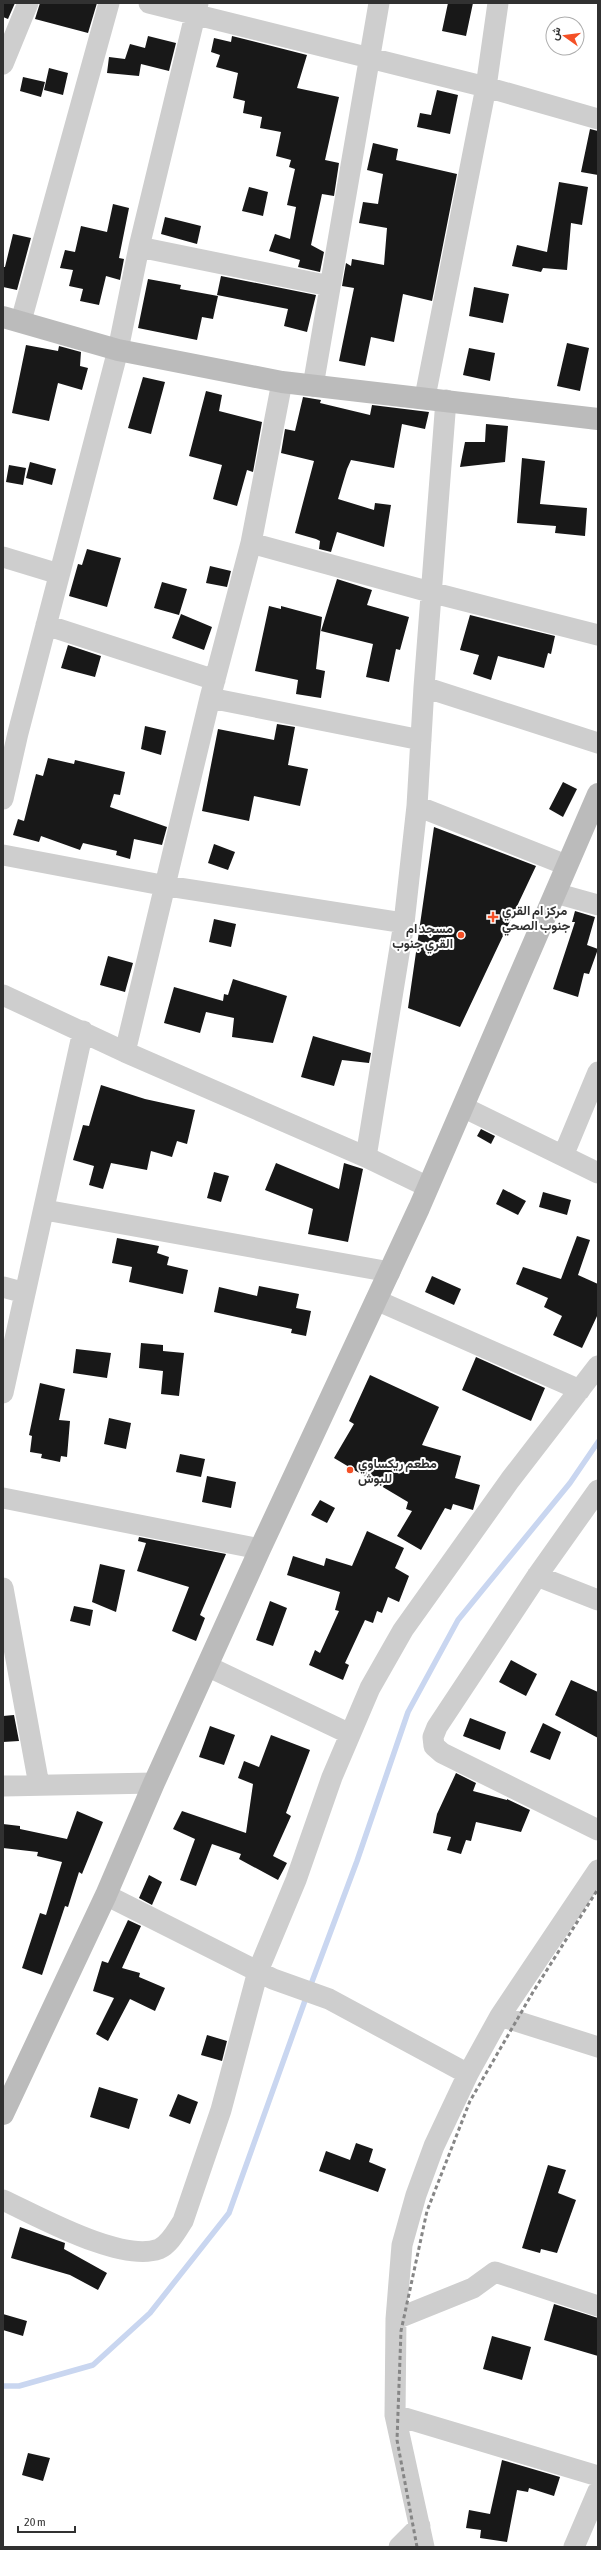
<svg xmlns="http://www.w3.org/2000/svg" width="601" height="2550" font-family="'Asap Condensed',Vazirmatn,sans-serif">
  <style>
    .lines { fill: none; stroke-linecap: round; stroke-linejoin: round }
    .stream { stroke: #c9d6f0; stroke-width: 5.5 }
    .building { fill: #181818 }
    .street { stroke: #cecece; stroke-width: 21 }
    .secondary { stroke: #bbb; stroke-width: 22 }
    .rail { stroke: #868686; stroke-width: 3; stroke-dasharray: 4 3; stroke-linecap: butt }
    .poi-dot { fill: #f45026; stroke: #fff; stroke-width: 1.5 }
    .labels { text-anchor: middle; stroke-width: 4; stroke-linejoin: round; paint-order: stroke }
    .poi-label { font-size: 13px; font-weight: bold; fill: #313131; stroke: #fff; text-anchor: start }
  </style>
  <rect width="100%" height="100%" fill="#fff"/>
  <g class="lines">
    <path class="stream" d="M310,1987L357,1861L408,1712L458,1620L570,1483L598,1442
      M3,2386H19L93,2365L150,2313L229,2213L307,1995"/>
  </g>
  <path class="building" d="M3,3H15L8,19L3,17Z
    M40,3H97L88,33L35,19Z
    M448,3H473L466,36L442,31Z
    M148,36L176,43L169,71L141,64L139,76L107,73L109,57L125,59L130,44L145,48Z
    M232,36L307,55L297,88L339,97L325,160L339,163L334,196L322,194L311,245L324,252L320,272L298,267L300,260L269,251L275,234L290,239L296,207L287,205L295,169L289,167L291,160L276,156L281,132L260,128L262,117L243,113L245,101L233,98L238,73L216,67L220,55L211,52L214,38L231,42Z
    M49,68L68,73L63,95L44,90Z
    M23,77L45,82L41,97L20,91Z
    M437,90L458,95L450,134L417,127L420,113L431,115Z
    M590,129L598,131V175L581,172Z
    M373,143L398,149L396,160L457,174L432,301L403,294L394,342L371,337L365,366L339,361L354,288L342,286L346,263L351,266L352,259L384,265L387,228L359,223L363,202L378,204L383,174L367,170Z
    M559,182L588,187L582,225L571,223L567,270L543,268L541,272L512,266L517,245L547,252Z
    M249,187L268,192L263,216L242,211Z
    M113,204L129,208L119,258L124,259L120,280L106,276L99,305L80,301L83,289L69,286L73,270L60,268L65,250L75,252L81,226L107,232Z
    M165,217L201,226L197,244L161,234Z
    M13,234L31,238L17,290L3,287V267H5Z
    M221,276L316,295L307,332L284,326L288,309L217,295Z
    M148,279L181,285L180,289L218,296L213,319L202,317L197,340L138,328Z
    M474,287L509,294L503,323L469,316Z
    M567,343L589,348L580,391L557,386Z
    M26,345L58,351L59,346L81,352L80,366L88,368L82,390L58,383L49,421L12,413Z
    M469,348L495,353L490,381L463,375Z
    M143,377L165,382L151,434L128,428Z
    M206,391L222,395L219,411L262,422L253,472L247,470L237,506L213,499L222,465L189,456Z
    M303,397L321,400L320,403L370,415L372,405L429,412L425,429L402,424L394,468L351,460L347,469L338,499L374,510L375,503L391,505L384,547L337,532L331,552L319,549L320,541L316,539L295,533L314,461L281,453L285,429L295,431Z
    M486,424L508,426L505,462L460,467L465,442H485Z
    M522,458L545,461L540,504L587,508L585,536L555,533L556,526L517,523Z
    M30,462L56,469L52,485L26,478Z
    M9,465L26,468L23,485L6,482Z
    M87,549L121,558L107,607L69,596L78,564L82,565Z
    M210,566L231,571L227,587L206,583Z
    M337,579L372,590L367,605L409,617L400,650L396,649L389,682L366,677L373,644L321,631Z
    M162,582L187,589L179,615L154,608Z
    M269,606L281,609V606L322,617L316,669L325,671L321,698L296,694L298,680L255,671Z
    M181,614L212,627L204,650L172,638Z
    M470,615L555,636L551,654L548,653L544,668L498,656L491,680L473,674L479,655L460,650Z
    M68,645L101,656L95,677L61,668Z
    M277,724L295,727L288,765L308,769L300,806L254,796L249,821L202,811L218,729L274,740Z
    M145,726L166,731L161,755L141,749Z
    M48,758L74,764L75,760L125,772L120,795L114,794L110,807L167,827L162,845L134,839L130,859L116,855L117,851L83,843L80,850L41,836L39,842L13,835L18,819L24,821L36,774L43,776Z
    M563,782L577,789L563,817L549,809Z
    M434,827L536,866L460,1027L408,1008Z
    M214,844L235,852L228,870L208,863Z
    M575,911L595,917L587,945L598,949L589,974L584,973L578,997L553,989L575,922H572Z
    M214,919L236,924L231,947L209,942Z
    M108,956L133,963L125,992L100,985Z
    M233,979L287,996L273,1043L232,1037L234,1018L206,1012L200,1033L164,1023L174,987L223,1001L224,994L228,995Z
    M313,1036L371,1053L369,1063L342,1060L334,1086L301,1077Z
    M101,1085L145,1099L195,1110L187,1144L177,1141L172,1157L151,1151L147,1170L111,1163L103,1189L89,1185L94,1166L73,1160L83,1125L89,1126Z
    M481,1129L495,1136L491,1144L477,1136Z
    M276,1163L339,1189L344,1163L363,1169L348,1242L308,1234L313,1209L265,1190Z
    M214,1172L229,1176L221,1202L207,1198Z
    M503,1189L526,1201L518,1215L496,1204Z
    M543,1192L571,1200L567,1215L539,1207Z
    M577,1236L590,1240L578,1275L598,1284V1314L582,1348L553,1335L562,1316L544,1307L548,1298L516,1284L523,1267L561,1279Z
    M117,1238L159,1246L157,1253L169,1257L167,1265L188,1270L183,1294L129,1282L132,1267L112,1263Z
    M432,1276L461,1289L454,1305L425,1292Z
    M259,1286L299,1294L296,1308L311,1311L306,1336L291,1333L292,1329L214,1312L219,1287L257,1296Z
    M141,1343L163,1345V1351L184,1353L179,1396L161,1394L163,1371L139,1368Z
    M76,1349L111,1353L107,1378L73,1373Z
    M476,1357L545,1388L531,1421L462,1390Z
    M370,1375L439,1407L422,1445L461,1456L455,1478L480,1485L473,1510L453,1504L451,1510L445,1508L421,1550L397,1536L412,1511L406,1509L408,1502L334,1458L354,1424L349,1421Z
    M40,1383L65,1389L59,1420L70,1421L67,1457L61,1456L60,1462L41,1458L42,1454L30,1452L32,1436L29,1435Z
    M109,1418L131,1423L126,1449L104,1444Z
    M180,1454L205,1459L201,1477L176,1472Z
    M207,1476L236,1482L231,1508L202,1502Z
    M320,1500L335,1508L327,1523L311,1515Z
    M367,1531L404,1548L395,1568L409,1576L399,1602L388,1597L382,1613L377,1611L373,1623L365,1620L345,1663L349,1665L343,1680L309,1665L315,1650L320,1653L339,1611L335,1610L340,1592L287,1575L293,1556L324,1566L326,1558L352,1566Z
    M139,1537L226,1554L200,1615L205,1618L196,1641L172,1631L189,1587L137,1571L146,1543L138,1541Z
    M100,1564L125,1570L116,1612L92,1602Z
    M270,1601L287,1608L273,1646L256,1640Z
    M74,1606L93,1610L90,1626L70,1621Z
    M511,1660L537,1674L526,1696L499,1682Z
    M571,1680L598,1692V1738L555,1715Z
    M14,1715L19,1741L3,1742V1716Z
    M470,1718L506,1732L500,1750L463,1736Z
    M543,1723L561,1732L550,1760L530,1752Z
    M210,1726L235,1735L224,1765L199,1757Z
    M271,1735L310,1750L286,1813L291,1816L273,1856L287,1863L278,1880L239,1859L241,1854L212,1844L196,1886L180,1880L195,1839L173,1829L182,1811L246,1833L253,1784L238,1778L244,1761L259,1767Z
    M456,1773L476,1783L473,1791L507,1800V1799L530,1810L521,1832L476,1822L471,1841L466,1840L461,1854L447,1850L451,1837L433,1833L437,1814Z
    M77,1811L103,1822L82,1874L79,1872L68,1907L65,1906L42,1975L22,1968L40,1913L46,1915L62,1862L37,1856L38,1852L3,1848V1824L20,1826V1829L67,1839Z
    M149,1875L162,1882L152,1905L139,1898Z
    M128,1920L141,1926L122,1968L140,1973L139,1977L165,1988L155,2011L130,1999L108,2041L96,2034L114,1998L93,1991L102,1961L108,1963Z
    M207,2035L227,2041L222,2061L201,2055Z
    M99,2087L138,2099L129,2129L90,2117Z
    M178,2094L198,2102L190,2124L169,2116Z
    M356,2143L373,2149L369,2162L386,2169L378,2192L319,2171L326,2151L350,2160Z
    M548,2165L566,2170L558,2193L576,2200L557,2253L541,2249L540,2253L522,2248Z
    M20,2227L65,2243L64,2249L107,2273L98,2290L70,2275L11,2258Z
    M554,2304L598,2318V2356L544,2340Z
    M3,2314L27,2321L23,2336L3,2330Z
    M492,2336L531,2347L522,2380L483,2369Z
    M28,2453L50,2458L43,2481L22,2475Z
    M502,2460L560,2477L554,2496L529,2488L528,2492L517,2490L507,2542L480,2538L481,2530L466,2528L469,2510L490,2514Z"/>
  <g class="lines">
    <path class="street" d="M149,3L486,87L598,119
      M3,64L28,3
      M139,247L330,286
      M21,321L109,3
      M313,386L379,3
      M425,397L486,87L498,3
      M251,543L430,592L598,635
      M3,557L59,574
      M46,625L215,680
      M424,687L598,743
      M210,698L421,740
      M3,799L18,733L118,350L139,247L198,3
      M417,806L566,865
      M3,855L167,886L404,923
      M555,893L598,905
      M3,995L125,1052L366,1157L428,1187
      M125,1052L210,698L251,543L282,382
      M463,1107L598,1173
      M563,1156L598,1072
      M366,1157L404,923L417,806L424,687L446,400
      M45,1210L390,1272
      M3,1287L25,1293
      M376,1300L580,1390
      M3,1393L83,1031
      M598,1490L537,1576L437,1727L433,1737L434,1746L442,1753L598,1830
      M3,1498L260,1549
      M537,1576L598,1600
      M3,1588L39,1785
      M207,1666L350,1734
      M3,1786L154,1783
      M106,1895L273,1979L329,1999L468,2074
      M500,2016L598,2047
      M3,2200C38,2216 121,2263 159,2249C170,2244 177,2230 183,2221L221,2110L258,1971L296,1880L332,1777L370,1688L403,1630L510,1480L598,1366
      M396,2319L473,2288L495,2272L598,2306
      M395,2415L598,2476
      M399,2547L420,2526
      M424,2547L395,2415L396,2319L402,2245L416,2195L434,2146L468,2074L500,2016L598,1870
      M574,2547L598,2491"/>
    <path class="secondary" d="M3,317L118,350L282,382L598,419
      M3,2114L106,1895L154,1783L260,1549L419,1208L598,794"/>
    <path class="rail" d="M417,2547L397,2440L401,2331L427,2211L470,2101L533,1992L598,1889"/>
  </g>
  <g class="poi-dot">
    <path d="M491 911h4v4h4v4h-4v4h-4v-4h-4v-4h4z"/>
    <circle cx="461" cy="935" r="4"/>
    <circle cx="350" cy="1470" r="4"/>
  </g>
  <g class="labels">
    <g class="poi-label">
      <text x="502" y="915">مركز ام القري<tspan x="502" dy="15">جنوب الصحي</tspan></text>
      <text x="453" y="933" text-anchor="end">مسجد ام<tspan x="453" dy="15">القري جنوب</tspan></text>
      <text x="358" y="1468">مطعم ريكساوي<tspan x="358" dy="15">للبوش</tspan></text>
    </g>
  </g>
  <rect width="601" height="2550" fill="none" stroke="#313131" stroke-width="8"/>
  <g transform="translate(565 36) rotate(284)"><circle r="19" fill="#ffffff" stroke="#adadad"/>
  <path d="M0-3L7 15L0 10L-7 15Z" fill="#f45026"/>
  <text y="-6" font-size="11" font-weight="bold" text-anchor="middle" fill="#313131">ش</text>
  </g>
  <path d="M18 2526v6h57v-6" fill="none" stroke="#313131" stroke-width="2"/>
  <text x="24" y="2526" font-size="12" fill="#313131" stroke="#ffffff" stroke-width="3" paint-order="stroke">20 m</text>
</svg>
